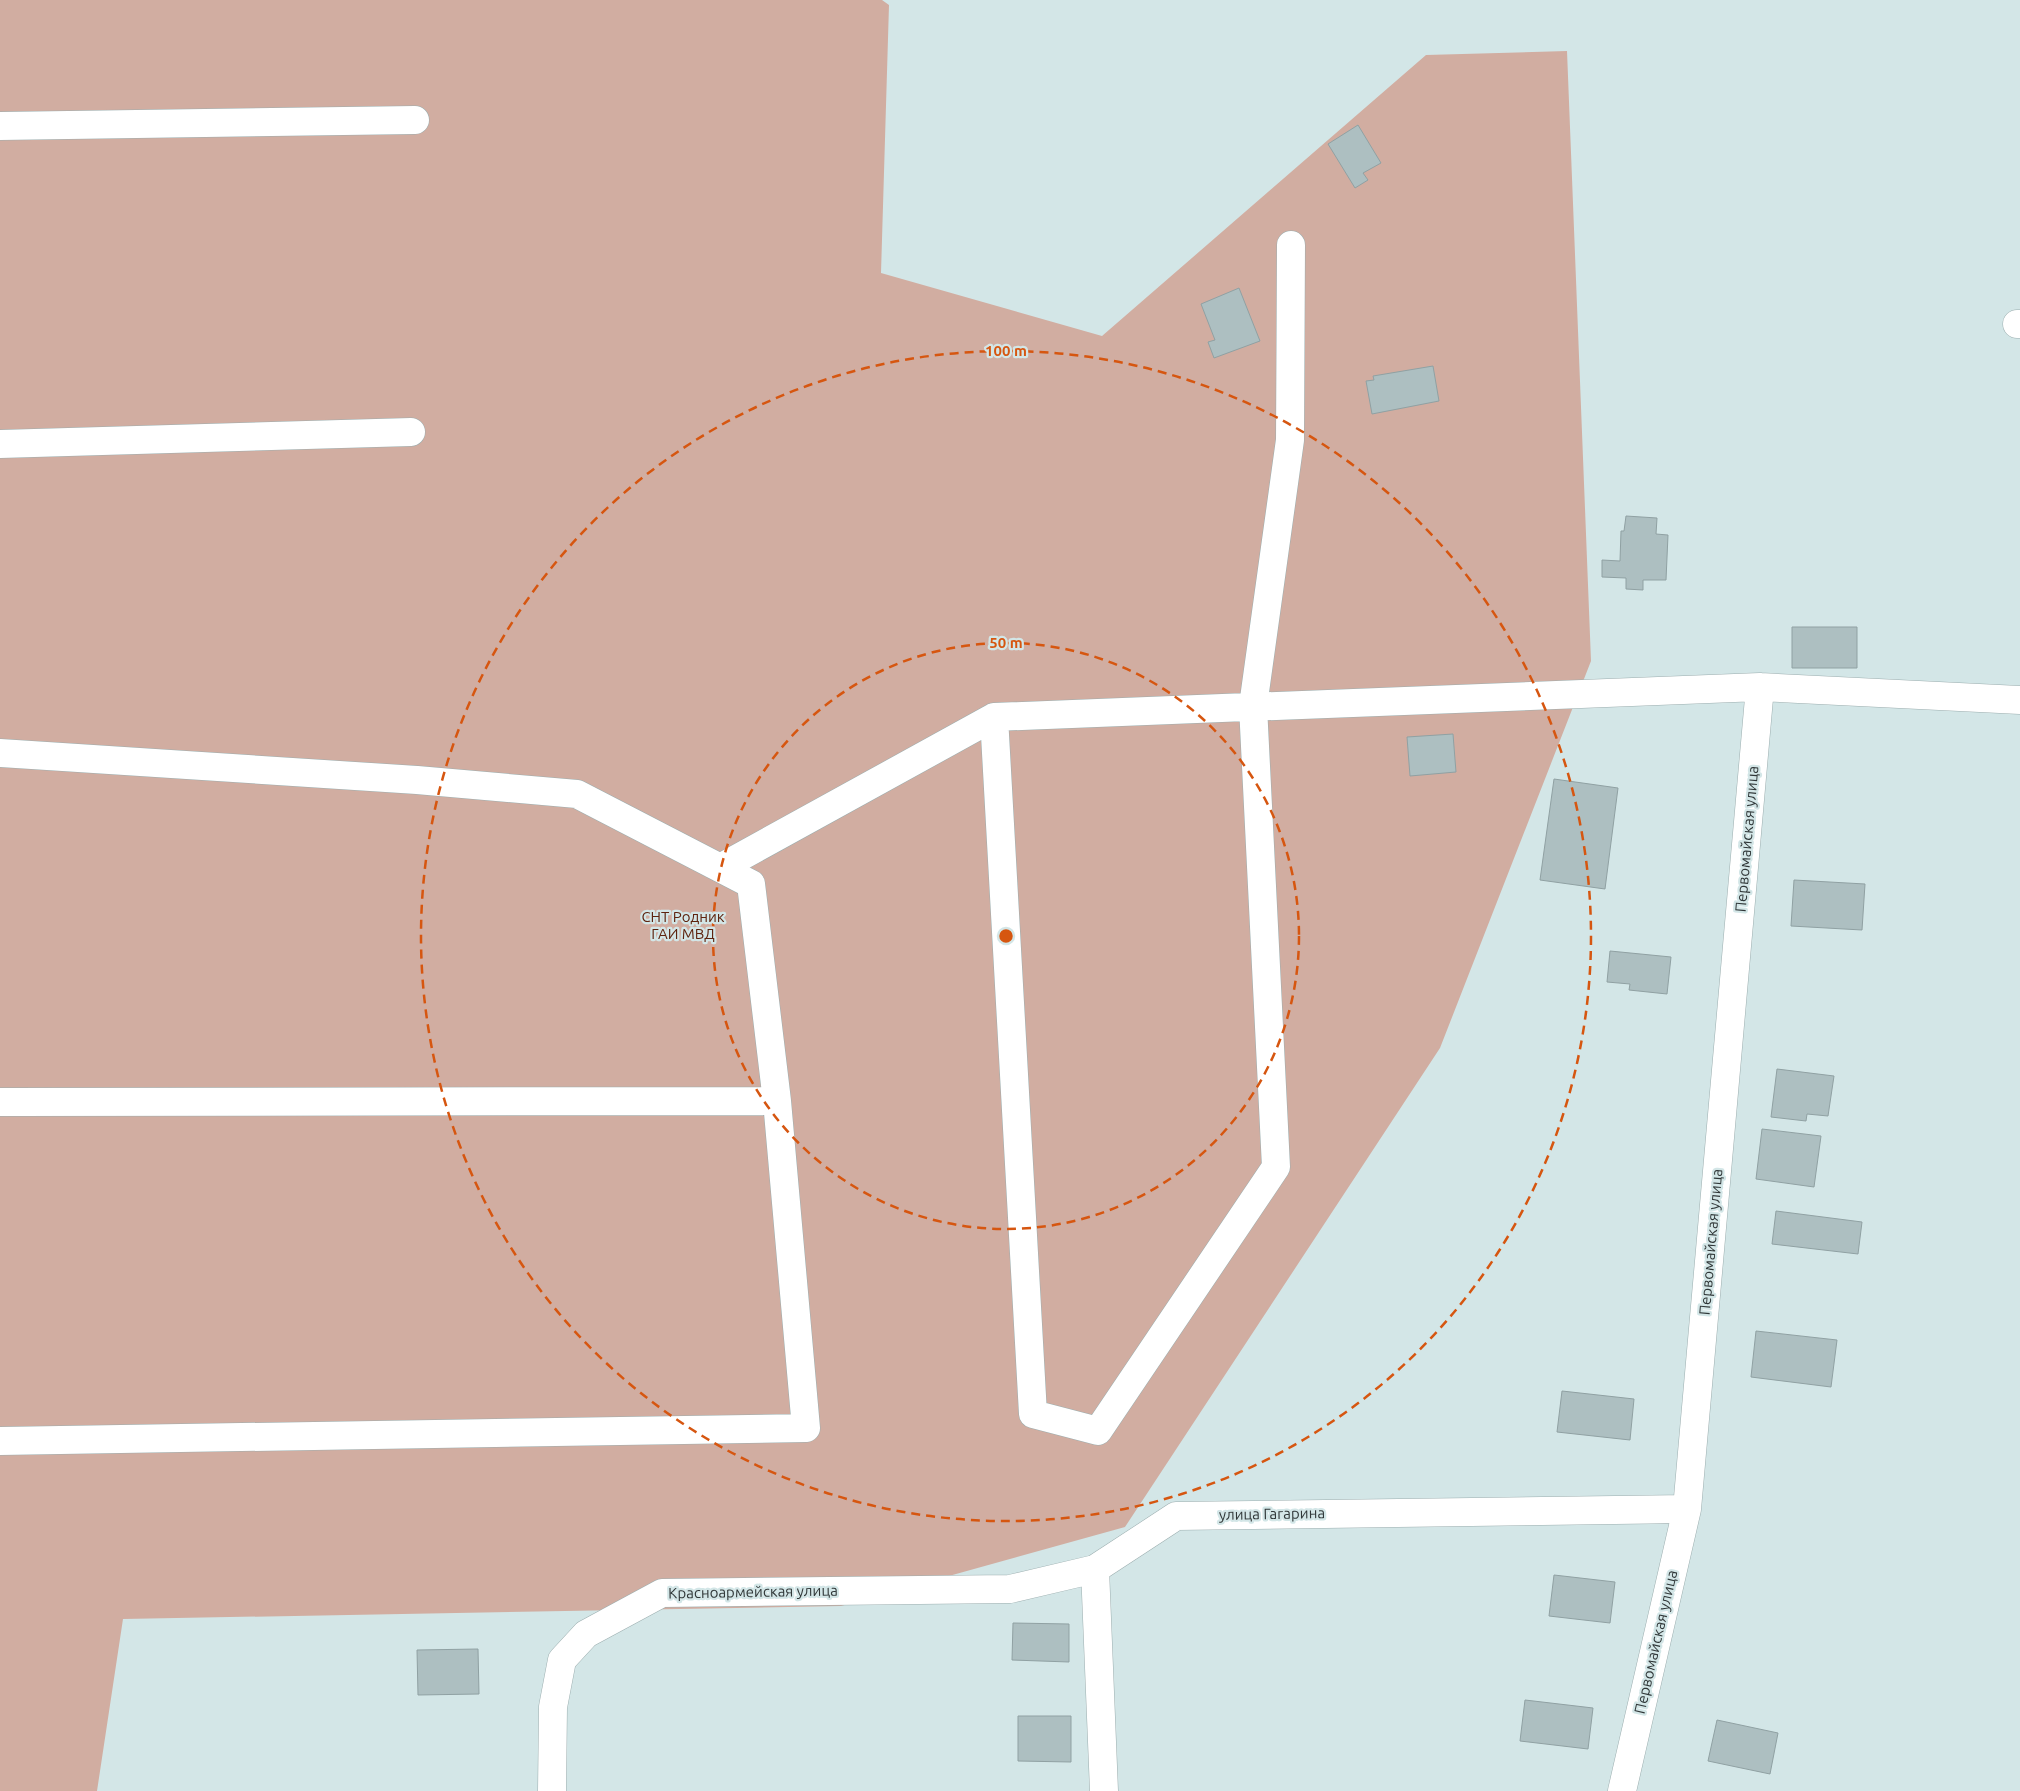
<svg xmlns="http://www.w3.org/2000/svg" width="2020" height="1791" font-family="Ubuntu,sans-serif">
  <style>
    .green { fill: #d1ada1 }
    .building { fill: #adbfc1; stroke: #90a1a3 }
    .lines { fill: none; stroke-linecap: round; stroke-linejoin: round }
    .minor-casing { stroke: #9caeaf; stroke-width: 29 }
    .minor { stroke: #fff; stroke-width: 28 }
    .ring { fill: none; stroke: #d65610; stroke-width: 2.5; stroke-dasharray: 9 6 }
    .labels { text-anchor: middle; stroke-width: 4.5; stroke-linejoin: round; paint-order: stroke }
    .street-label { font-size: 15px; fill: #303738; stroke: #d3e6e7 }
    .park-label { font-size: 15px; fill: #5e230e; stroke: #d3e6e7 }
    .centre { fill: #d65610; stroke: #d3e6e7; stroke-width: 2.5 }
    .ring-label { font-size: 15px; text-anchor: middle; font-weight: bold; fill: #d65610; stroke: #d3e6e7; stroke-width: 4.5; stroke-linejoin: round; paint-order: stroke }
  </style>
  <rect width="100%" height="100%" fill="#d3e6e7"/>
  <path class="green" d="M0,0H882L889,5L881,273L1102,336L1426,55L1567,51L1591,661L1440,1048L1125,1527L841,1606L123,1619L97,1791H0Z"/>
  <path class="building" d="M1358,125L1381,163L1363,173L1368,180L1355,188L1328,144Z
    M1239,288L1260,341L1214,358L1208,342L1215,340L1201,304Z
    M1433,366L1439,401L1372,414L1366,381L1374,380L1373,376Z
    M1626,516L1657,518L1656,534L1668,535L1666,580H1643V590L1626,589V578L1602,577V560L1620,561L1621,531H1624Z
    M1792,627H1857V668H1792Z
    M1453,734L1456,772L1410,776L1407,737Z
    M1554,779L1618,788L1605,889L1540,880Z
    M1794,880L1865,884L1862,930L1791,926Z
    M1610,951L1671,957L1667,994L1629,990L1630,984L1607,982Z
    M1777,1069L1834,1076L1828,1116L1807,1114L1806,1121L1771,1117Z
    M1762,1129L1821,1136L1814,1187L1756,1179Z
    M1776,1211L1862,1222L1858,1254L1772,1244Z
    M1756,1331L1837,1340L1831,1387L1751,1377Z
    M1562,1391L1634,1399L1630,1440L1557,1432Z
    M1554,1575L1615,1582L1610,1623L1549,1616Z
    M1013,1623L1069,1624V1662L1012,1660Z
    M478,1649L479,1694L418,1695L417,1650Z
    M1525,1700L1593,1708L1588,1749L1520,1741Z
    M1018,1716H1071V1762L1018,1761Z
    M1717,1720L1778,1733L1770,1774L1708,1761Z"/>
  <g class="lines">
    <defs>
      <path id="minor" d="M0,126L415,120
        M2017,324H2020
        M0,444L411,432
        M994,717L1033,1414L1098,1431L1276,1167L1253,706L1290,440L1291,245
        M0,753L417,780L577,794L751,884L777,1101L806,1428L0,1441
        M720,868L994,717L1760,687L2020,700
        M0,1102L777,1101
        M552,1791L553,1707L562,1660L586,1634L662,1593L1010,1589L1095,1569
        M1104,1791L1095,1569L1176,1516L1687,1509
        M1622,1791L1687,1509L1760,687"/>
    </defs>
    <use href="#minor" class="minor-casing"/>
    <use href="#minor" class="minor"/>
  </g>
  <g class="ring">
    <circle cx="1006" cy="936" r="293"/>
    <circle cx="1006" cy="936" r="585"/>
  </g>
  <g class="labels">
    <g class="street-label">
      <text transform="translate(1747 839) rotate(-85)" y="5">Первомайская улица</text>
      <text transform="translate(1711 1242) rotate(-85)" y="5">Первомайская улица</text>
      <text transform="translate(1272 1514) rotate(-1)" y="5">улица Гагарина</text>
      <text transform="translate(753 1592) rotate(-1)" y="5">Красноармейская улица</text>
      <text transform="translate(1656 1642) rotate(-77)" y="5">Первомайская улица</text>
    </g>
    <g class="park-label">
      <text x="683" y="922">СНТ Родник<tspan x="683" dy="17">ГАИ МВД</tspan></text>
    </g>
  </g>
  <circle cx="1006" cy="936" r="8" class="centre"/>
  <g class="ring-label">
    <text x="1006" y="356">100 m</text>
    <text x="1006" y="648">50 m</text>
  </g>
</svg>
